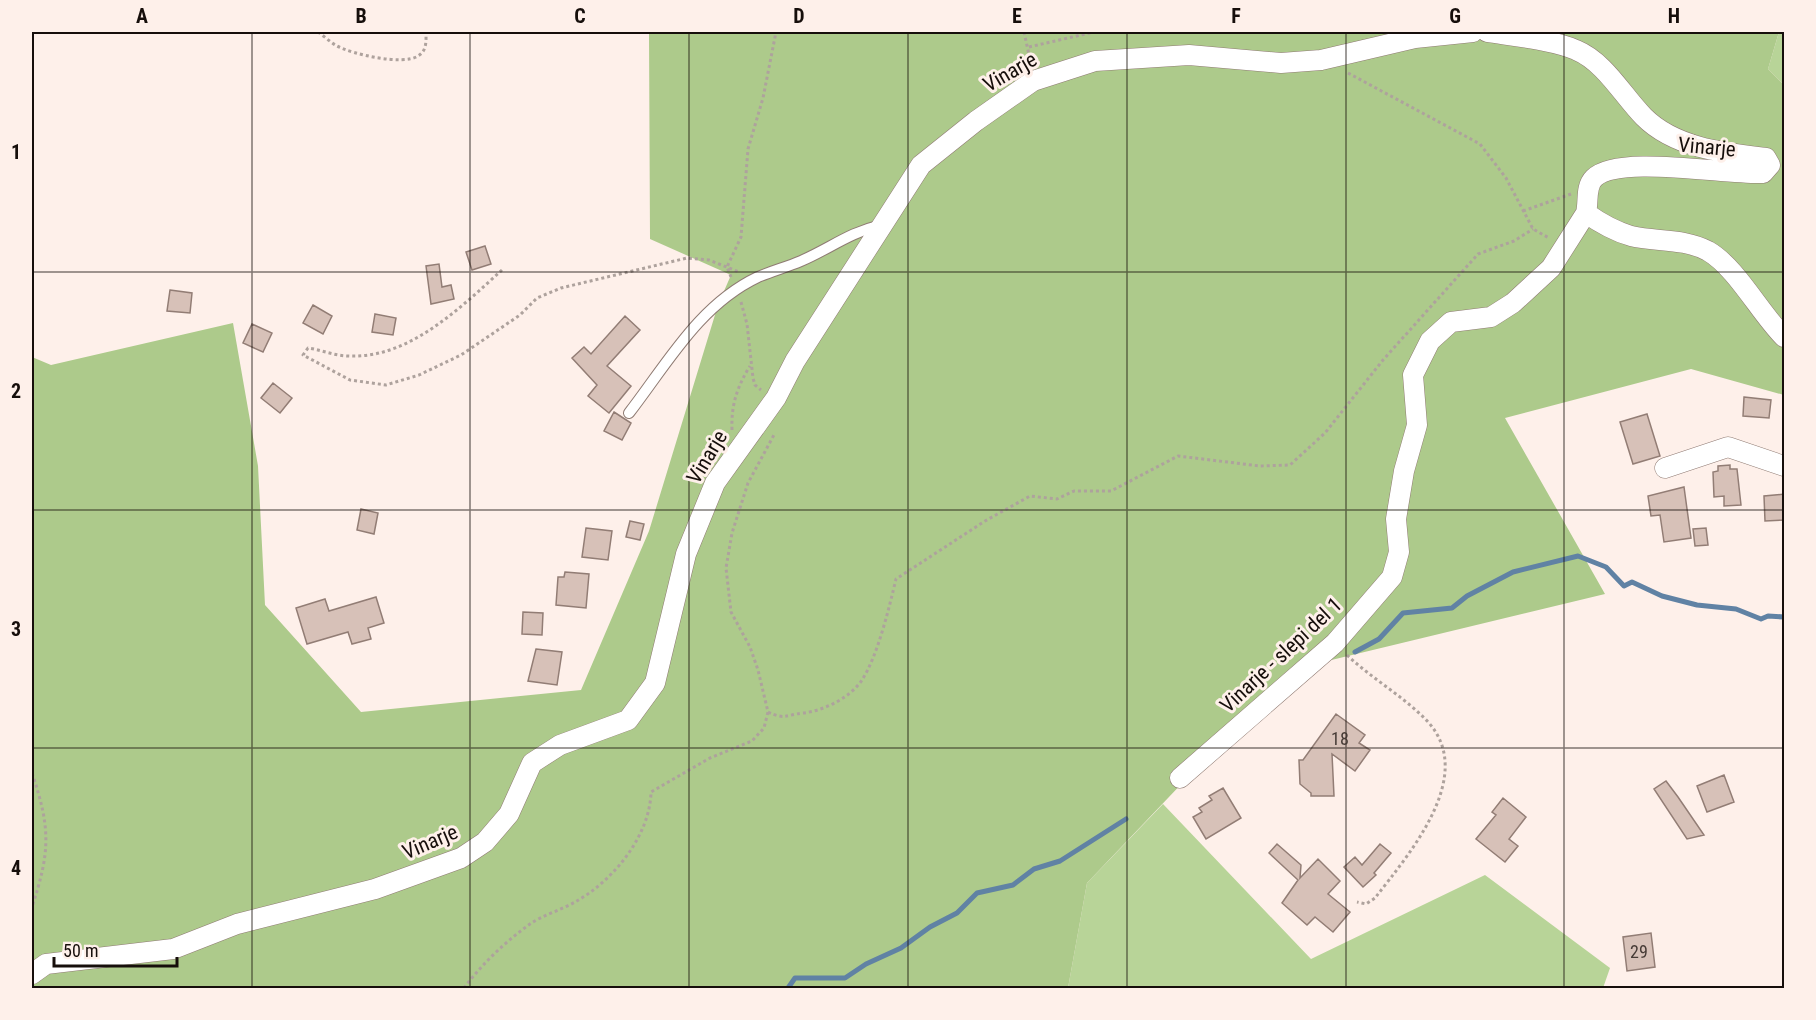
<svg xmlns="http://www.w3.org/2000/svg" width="1816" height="1020" font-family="'Roboto Condensed',sans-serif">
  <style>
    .green { fill: #b8d498 }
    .forest { fill: #adca8b }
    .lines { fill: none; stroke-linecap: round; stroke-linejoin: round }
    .stream { stroke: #6082a4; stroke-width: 5 }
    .building { fill: #d7c1b8; stroke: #927d75; stroke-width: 1.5 }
    .lane-casing { stroke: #8f7b73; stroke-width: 12 }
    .street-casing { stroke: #8f7b73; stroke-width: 21 }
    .path { stroke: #aea29d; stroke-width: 3; stroke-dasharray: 3 3; stroke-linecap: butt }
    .lane { stroke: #fff; stroke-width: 10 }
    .street { stroke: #fff; stroke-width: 20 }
    .grid { fill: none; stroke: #160e0b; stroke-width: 1.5; stroke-opacity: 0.55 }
    .labels { text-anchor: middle; stroke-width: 6; stroke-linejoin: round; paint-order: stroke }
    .number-label { font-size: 18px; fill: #463b36 }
    .street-label { font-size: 21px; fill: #160e0b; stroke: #fef0ea }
    .neatline { fill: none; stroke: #160e0b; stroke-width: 2 }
    .grid-label { font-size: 20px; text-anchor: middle; font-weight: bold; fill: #160e0b }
  </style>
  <rect width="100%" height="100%" fill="#fef0ea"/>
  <path class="green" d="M1779,32H1784V85L1768,69Z
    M1163,804L1311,959L1485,875L1610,968L1603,988H1068L1087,883Z"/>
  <path class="forest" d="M649,32H1779L1768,69L1784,85V395L1691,369L1505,418L1605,594L1290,670L1087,883L1068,988H32V357L51,365L233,323L258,466L265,605L361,712L581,690L649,531L718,305L731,275L650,239Z"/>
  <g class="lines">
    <path class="stream" d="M1355,652L1379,639L1403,613L1452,608L1467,596L1513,572L1578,556L1606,567L1624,586L1632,582L1662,596L1697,605L1736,609L1761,619L1768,616L1784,617
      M788,988L795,978H845L866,964L901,948L930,927L957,913L977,893L1013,885L1034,869L1060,861L1126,819"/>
  </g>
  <path class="building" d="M485,246L491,264L472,270L466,252Z
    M439,264L442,287L451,285L454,299L431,304L426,266Z
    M170,290L192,293L190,313L167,311Z
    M313,305L332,316L323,334L303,323Z
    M375,314L396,318L393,335L372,332Z
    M625,316L640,330L607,366L631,386L609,413L588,396L597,385L572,358L584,347L591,354Z
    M252,324L272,333L263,352L243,343Z
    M273,383L292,398L280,413L261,398Z
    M1744,397L1771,400L1769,418L1743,416Z
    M614,412L631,423L622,440L604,431Z
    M1647,414L1660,456L1633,464L1620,422Z
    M1730,465V469H1737L1741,505L1724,506V496L1714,497L1713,472L1718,471V466Z
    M1684,487L1691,538L1664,542L1660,515L1651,516L1648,496Z
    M1785,494V520L1765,521L1764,496Z
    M361,509L378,513L374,534L357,530Z
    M630,521L644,524L640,540L626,537Z
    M586,528L612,531L608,560L582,557Z
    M1706,528L1708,545L1695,546L1693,529Z
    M565,572L589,574L586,608L556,605L558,577H564Z
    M376,597L384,623L368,628L371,639L352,644L348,632L307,644L296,608L325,599L329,611Z
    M523,612L543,613L542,635L522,634Z
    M536,649L562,652L557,685L528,681Z
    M1336,714L1365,735L1359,743L1370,750L1355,771L1332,754L1334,796H1311V793L1300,784L1299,760H1303Z
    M1724,775L1734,802L1707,812L1697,786Z
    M1666,781L1678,797L1704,835L1687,839L1654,789Z
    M1223,788L1241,818L1206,839L1193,817L1202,812L1199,808L1212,800L1209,796Z
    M1503,798L1526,817L1509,839L1518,846L1505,862L1476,839L1496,815L1492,812Z
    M1277,844L1301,865L1300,878L1318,859L1340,881L1328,894L1350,912L1333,932L1315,917L1307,925L1282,903L1298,880L1269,853Z
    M1380,844L1391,853L1374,873L1376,875L1363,887L1344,867L1355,857L1362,865Z
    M1651,933L1655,967L1627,971L1623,937Z"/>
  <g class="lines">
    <defs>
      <path id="lane" d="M629,413C667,364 699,305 758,277C772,271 787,267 801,261C831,248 848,233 881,225"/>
      <path id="street" d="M1487,32C1512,36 1554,40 1576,50C1605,62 1623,96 1644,117C1675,148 1725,153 1766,158L1770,165
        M1770,165L1763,173C1727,175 1618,154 1594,178C1585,187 1589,201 1586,213C1600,223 1614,231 1631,236C1656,242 1684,238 1708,251C1736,267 1760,313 1784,337
        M1665,468L1728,447L1784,466
        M1180,778L1335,643L1392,577L1399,552L1396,519L1404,471L1417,425L1413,375L1430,341L1451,322L1491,317L1513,303L1551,268L1586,213
        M32,974L46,964L173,949L237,924L375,889L461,858L485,842L509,814L532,763L560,745L628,720L655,683L686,554L715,483L776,398L795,361L921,165L976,121L1033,81L1095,61L1189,55L1281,63L1321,60L1415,38L1473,32"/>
    </defs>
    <use href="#lane" class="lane-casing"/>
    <use href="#street" class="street-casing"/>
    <path class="path" d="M318,32C324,36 330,42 337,46C352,54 403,66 418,56C427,51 426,41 426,32
      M1024,32L1031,64
      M1029,47L1094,32
      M1348,73L1480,144L1506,178L1533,229L1549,238
      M1523,211L1571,194
      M502,270C461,307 409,359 349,356C335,356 322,350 308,348L303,355L350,380L386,385L419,375L461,355L520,315L537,298L561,288L687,258L709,260L739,272
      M731,277L727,267L741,237L748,149L763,98L776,32
      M741,302L747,324L753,378L755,385L761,390
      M732,430C731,405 737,387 750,366
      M1347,655C1372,679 1405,697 1429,723C1476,777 1409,854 1375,898L1366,904L1357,902
      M768,712C785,720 785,715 803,713C823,711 850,698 862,680C878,655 889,608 896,579L985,521L1030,496L1057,499L1074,491H1111L1178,456L1260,466L1290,465L1325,433L1383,360L1478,254L1514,241L1533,229
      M32,773C51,829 50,852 32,907
      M464,988C482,964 505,942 530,924C543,915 561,910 575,902C613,881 650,836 651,792L710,758L752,741L764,728L768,712L758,670L750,647L731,612L726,568L732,533L748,483L775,433"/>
    <use href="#lane" class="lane"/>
    <use href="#street" class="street"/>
  </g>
  <path class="grid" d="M252,32V988M470,32V988M689,32V988M908,32V988M1127,32V988M1346,32V988M1564,32V988M32,272H1784M32,510H1784M32,748H1784"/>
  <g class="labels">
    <g class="number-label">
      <text x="1340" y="745">18</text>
      <text x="1639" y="958">29</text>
    </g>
    <g class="street-label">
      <text transform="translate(1010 72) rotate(-30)" y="7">Vinarje</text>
      <text transform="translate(1707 147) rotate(5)" y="7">Vinarje</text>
      <text transform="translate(707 457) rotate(-59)" y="7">Vinarje</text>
      <text transform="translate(1281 655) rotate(-43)" y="7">Vinarje - slepi del 1</text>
      <text transform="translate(430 842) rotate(-23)" y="7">Vinarje</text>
    </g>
  </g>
  <rect width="1816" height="1020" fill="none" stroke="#fef0ea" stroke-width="66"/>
  <path d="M54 957v9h123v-9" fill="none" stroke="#160e0b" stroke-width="3"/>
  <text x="63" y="957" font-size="18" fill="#160e0b" stroke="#fef0ea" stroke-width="4.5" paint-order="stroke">50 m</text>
  <rect x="33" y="33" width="1750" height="954" class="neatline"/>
  <g class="grid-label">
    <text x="142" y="23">A</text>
    <text x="361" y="23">B</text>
    <text x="580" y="23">C</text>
    <text x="799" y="23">D</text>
    <text x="1017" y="23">E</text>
    <text x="1236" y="23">F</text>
    <text x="1455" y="23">G</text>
    <text x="1674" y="23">H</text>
    <text x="16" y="159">1</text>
    <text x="16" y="398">2</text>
    <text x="16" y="636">3</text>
    <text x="16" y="875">4</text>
  </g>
</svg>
